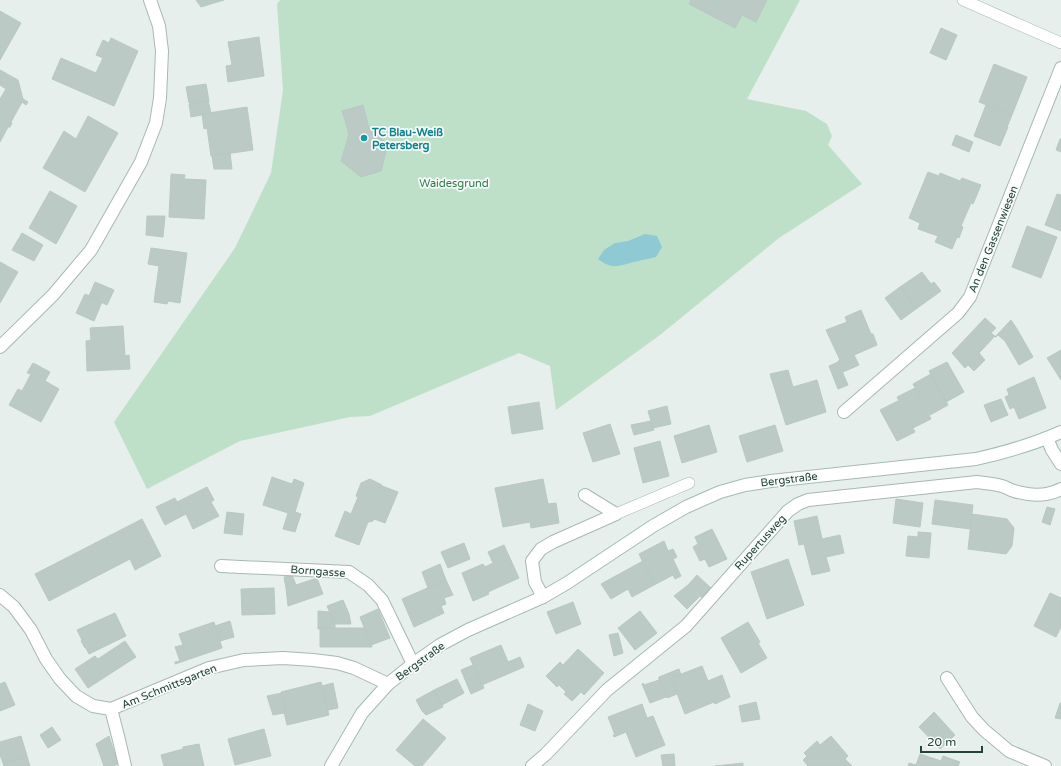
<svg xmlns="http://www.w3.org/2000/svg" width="1061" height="766" font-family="'Varela Round',sans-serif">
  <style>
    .green { fill: #bfe0c8 }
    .water { fill: #8ec9d4 }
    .building { fill: #bbcac4; stroke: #b8c9c2 }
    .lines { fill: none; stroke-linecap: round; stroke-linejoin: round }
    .lane-casing { stroke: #a8b8b2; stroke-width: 12 }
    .street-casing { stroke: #a8b8b2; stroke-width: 14 }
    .secondary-casing { stroke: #a4bbb3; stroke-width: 14 }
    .lane { stroke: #fff; stroke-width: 11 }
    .street { stroke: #fff; stroke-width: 12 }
    .secondary { stroke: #fff; stroke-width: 12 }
    .culture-dot { fill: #0f9aa8; stroke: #f7fbf9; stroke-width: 1.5 }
    .labels { text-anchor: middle; stroke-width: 3.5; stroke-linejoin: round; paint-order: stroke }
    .culture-label { font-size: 11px; font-weight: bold; fill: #0d838f; stroke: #f7fbf9; text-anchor: start }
    .park-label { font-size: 11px; fill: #2d7a4b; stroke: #f7fbf9 }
    .street-label { font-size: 11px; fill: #24423a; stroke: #f7fbf9 }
  </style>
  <rect width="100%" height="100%" fill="#e6efeb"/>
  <path class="green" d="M280,0H800L747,99L806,111L827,124L832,136L828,145L862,184L779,238L660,335L556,410L550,366L519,353L370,416L350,417L240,441L147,489L114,422L235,248L271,173L283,90L277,4Z"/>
  <path class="water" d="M645,234L657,236L662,247L656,257C649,259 641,260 634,262C618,266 612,270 598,259L604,250L615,243L628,241Z"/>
  <path class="building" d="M196,0H224L201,7Z
    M691,0H767L756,22L742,15L735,28L689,4Z
    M0,11L21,23L0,60Z
    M941,28L957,35L946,60L930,53Z
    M259,37L264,76L228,82L226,66L232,65L228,42Z
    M111,38L138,51L114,106L52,79L61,58L96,73L103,58L96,55L103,40L109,43Z
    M994,64L1027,77L1012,115L979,102Z
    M0,70L18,80L23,99L28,102L26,105L22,102L11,122L12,123L10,127H8L0,142V99L6,89L0,85Z
    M206,84L209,101L189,103L186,87Z
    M208,100L211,113L191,117L189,104Z
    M363,105L369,128L386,143L387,148L381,171L361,177L341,161L349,134L342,111Z
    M986,105L1012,115L1007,127H1008L1000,146L974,136Z
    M247,107L253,150L211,156L207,128L204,129L202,114Z
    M88,116L118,133L85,192L43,168L64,131L76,139Z
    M956,135L973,142L969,152L952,145Z
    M1060,139H1061V152L1056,150Z
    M230,153L232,169H214L212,156Z
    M928,172L939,176L940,173L960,181L962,178L981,185L973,204L971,203L961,226L963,227L959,238L957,237L952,249L935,242L938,236L918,229L920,223L909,218Z
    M171,174L185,175L184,179L206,180L204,219L169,217Z
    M50,191L77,206L56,244L29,228Z
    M1057,194L1061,195V231L1045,225Z
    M147,216H165L163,237L146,235Z
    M1027,226L1057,237L1041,278L1012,267Z
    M22,233L43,245L34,261L12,250Z
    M151,248L187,253L180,303L168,301L167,304L154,302L159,266L148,264Z
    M0,262L18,272L0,303Z
    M922,272L931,284L934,282L941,291L916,309L900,287Z
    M95,282L114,290L107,305L89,296Z
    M900,287L916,309L901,320L885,298Z
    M85,294L102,302L94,321L76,313Z
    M861,310L871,334H873L877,345L854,355L859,365L843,372L838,361L840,360L826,330L847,322L845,317Z
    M985,318L996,328L991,333L995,336L979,353L985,360L974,371L968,365L965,368L952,353Z
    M1011,320L1017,329L1005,341L998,335L996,337H995Z
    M123,326L125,356L129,355L130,369L87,371L86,341L91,340L90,328Z
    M1017,329L1033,357L1019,365L1005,341Z
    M1061,350V380L1047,358Z
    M838,362L848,385L838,389L829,366Z
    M947,362L964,392L946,402L929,371Z
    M33,363L50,372L45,381L59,389L41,422L9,405L18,389L22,391L31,374L27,373Z
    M788,370L793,387L817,380L826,412L786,425L770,374Z
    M931,374L948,405L930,415L913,384Z
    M1034,377L1046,408L1019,419L1014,407L1010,409L1005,397L1009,395L1007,389Z
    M915,388L931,419L913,428L897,397Z
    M1001,399L1008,415L991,422L984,405Z
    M898,401L915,432L897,441L880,410Z
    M539,402L543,429L512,434L508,407Z
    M667,406L671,424L653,428L648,411Z
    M651,421L654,430L634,435L631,425Z
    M610,424L620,454L593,462L583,433Z
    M709,425L717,452L682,463L674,436Z
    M775,425L783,451L747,462L739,436Z
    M660,441L669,476L643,483L634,448Z
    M272,477L292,484L294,479L304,483L295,512L301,514L295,532L283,529L288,513L263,505Z
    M370,479L382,485V486L398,492L385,523L374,519L373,521L369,522H368L359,545L335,536L345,511L351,514L358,497L356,496L361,483Z
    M543,479L548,504L556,503L559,523L531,528L530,522L503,527L495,488Z
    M207,487L214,500L211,502L219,516L193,529L186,514L184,515L177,502Z
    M175,498L184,515L165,525L156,507Z
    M896,499L923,503L920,527L893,523Z
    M935,500L973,505L970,529L932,524Z
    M1047,507L1055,509L1050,525L1042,522Z
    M227,512L244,514L242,535L224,533Z
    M972,514L1007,519L1014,528L1012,546L1006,554L968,549Z
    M817,516L822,539L840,535L844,553L826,557L830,571L812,575L804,544L799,545L794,521Z
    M142,519L161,556L135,570L130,559L49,601L35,574Z
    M712,529L727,559L709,567L705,559L700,561L693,547L698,544L695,537Z
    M918,532L931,533L929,558L906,556L908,536L918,537Z
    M664,541L668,551L673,549L677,557L673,559L681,576L675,579L673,575L654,585L639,554Z
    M464,543L470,559L448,568L441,552Z
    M504,545L519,578L488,592L489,594L473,601L462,573L483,564L485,567L493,563L488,552Z
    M788,559L804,605L767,619L751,572Z
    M643,561L654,585L632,597L628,589L611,599L601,584Z
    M440,564L446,580L428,588L422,572Z
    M292,575L296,585L317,578L323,594L288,606L286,588L284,577Z
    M697,575L712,589L703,598L700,596L687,609L674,596L688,585Z
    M446,580L453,595L444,598L446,604L441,606L444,613L414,627L402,599Z
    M274,588L275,614L242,615L241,589Z
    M1050,593L1061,598V627L1056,637L1034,626Z
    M343,600L349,614L351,624H335L327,606Z
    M573,602L581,624L556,634L547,612Z
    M378,609L390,638L371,645L360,617Z
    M318,611L330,612L335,624V628L318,629Z
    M640,611L657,633L635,650L618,628Z
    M115,613L126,636L89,654L86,648H85L81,641L82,640L77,630Z
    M230,621L234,637L220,641L215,626Z
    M214,622L222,648L175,664V662L180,661L175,647L183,645L179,634Z
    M748,622L760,642L758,643L767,658L741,673L721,638Z
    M320,628H364L372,647H320Z
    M618,633L623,653L614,656L609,635Z
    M125,641L136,657L88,688L75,669L95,656L98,659Z
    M501,645L508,662L520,657L524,667L482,685L470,658Z
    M578,649L604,673L584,695L581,692L572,701L564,694L566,692L559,685L557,687L546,676L560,662L563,665Z
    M473,665L484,688L471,694L461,670Z
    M702,666L708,681L722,675L730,697L715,704L714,702L685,714L671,678Z
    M679,669L681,675L671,678L677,694L667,698L659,677Z
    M659,677L666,697L650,703L642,684L643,683L644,685L659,680Z
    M457,679L464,693L442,705L434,690Z
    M5,682L15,705L0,711V684Z
    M321,682L329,715L287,725L284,712L286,711L281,692Z
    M333,683L338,708L328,710L322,686Z
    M434,690L443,707L426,715L422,711L416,700Z
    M282,693L286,711L284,712V713L273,715L267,696Z
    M756,702L760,719L742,722L739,706Z
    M1060,703H1061V719L1055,718Z
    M528,704L543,711L535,731L520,725Z
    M642,704L647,718L653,716L665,745L636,757L626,732L614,737L613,735H615L608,717Z
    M934,712L955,735L940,749L919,727Z
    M423,719L446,738L422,766H415L396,750Z
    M52,727L61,740L48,748L40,735Z
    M264,729L271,756L235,765L228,739Z
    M21,736L27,756L3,763L0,755V742Z
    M109,736L118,764L113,766H104L96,744Z
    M831,736L848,756L845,759L852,766H808L803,760L807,756L804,753L817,741L820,745Z
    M199,744L204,766H164L161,755L183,749V747Z
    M674,754L675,766H663L661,755Z
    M920,754L941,761L943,756L960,762L958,766H908L909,763L916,765Z
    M27,756L30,766H4L3,763Z
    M743,763V766H715Z"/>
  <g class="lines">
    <defs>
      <path id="lane" d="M963,0L1061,43
        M616,514L689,483"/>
      <path id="street" d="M0,347L53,295L91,250L141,162L156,123L160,98L162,51L159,26L150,0
        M844,412L958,313L970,297L1061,68
        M1047,438L1052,450L1061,464
        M221,566L349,572L368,585L382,600L413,664
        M0,595L14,607L31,630L46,659L60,679L76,696L93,706L111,709L209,668L244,660L283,658L313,660L337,663L354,668L388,684
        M543,597L535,582L532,561L541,549L553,542L616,514L585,495
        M947,678L972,717L984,730L1009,751L1045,766
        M111,709L119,740L125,766
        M532,766L546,754L607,690L686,626L788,511L798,504L808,500L977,482C986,483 994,484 1002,486C1006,487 1010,490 1014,491C1030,496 1046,497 1061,489"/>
      <path id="secondary" d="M331,766L362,713L388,684L413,664L440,645L468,630L543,597L567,583L653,526L686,507L720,492L745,485L771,481L976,459C1007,452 1032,445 1061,432"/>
    </defs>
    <use href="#lane" class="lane-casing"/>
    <use href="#street" class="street-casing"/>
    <use href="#secondary" class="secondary-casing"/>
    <use href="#lane" class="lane"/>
    <use href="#street" class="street"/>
    <use href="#secondary" class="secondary"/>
  </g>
  <circle class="culture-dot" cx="364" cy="138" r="4"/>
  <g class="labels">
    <g class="culture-label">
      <text x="372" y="136">TC Blau-Weiß<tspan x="372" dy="13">Petersberg</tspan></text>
    </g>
    <g class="park-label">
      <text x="454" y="187">Waidesgrund</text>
    </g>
    <g class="street-label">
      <text transform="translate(993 239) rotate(-68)" y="4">An den Gassenwiesen</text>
      <text transform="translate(789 479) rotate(-7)" y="4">Bergstraße</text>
      <text transform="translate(760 542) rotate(-48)" y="4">Rupertusweg</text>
      <text transform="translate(318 571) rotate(4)" y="4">Borngasse</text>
      <text transform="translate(420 661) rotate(-36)" y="4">Bergstraße</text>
      <text transform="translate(169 686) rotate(-22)" y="4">Am Schmittsgarten</text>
    </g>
  </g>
  <path d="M921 746v6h61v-6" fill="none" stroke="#24423a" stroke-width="2"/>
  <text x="927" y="746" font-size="12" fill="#24423a" stroke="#f7fbf9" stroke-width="3" paint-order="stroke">20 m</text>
</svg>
